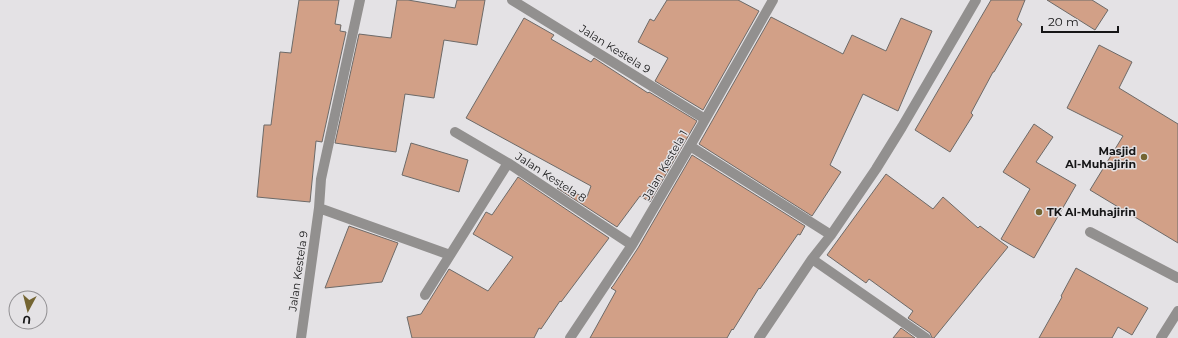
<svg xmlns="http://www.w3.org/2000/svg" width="1178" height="338" font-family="Montserrat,sans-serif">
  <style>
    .building { fill: #d2a087; stroke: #6d6a68 }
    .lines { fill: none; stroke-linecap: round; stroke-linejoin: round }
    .service { stroke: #92908f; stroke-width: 10 }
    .minor { stroke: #92908f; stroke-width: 10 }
    .tertiary { stroke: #92908f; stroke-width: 10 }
    .poi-dot { fill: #746532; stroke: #e4e2e5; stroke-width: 1.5 }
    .labels { text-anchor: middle; stroke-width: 3; stroke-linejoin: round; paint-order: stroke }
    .street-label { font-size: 11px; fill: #161617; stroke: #e4e2e5 }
    .poi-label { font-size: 11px; font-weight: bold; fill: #161617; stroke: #e4e2e5; text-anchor: end }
  </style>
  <rect width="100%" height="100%" fill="#e4e2e5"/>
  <path class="building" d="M299,0H339L335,24L341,25L340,31L346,32L322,142L316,141L310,202L257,197L264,125H271L280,52L291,53Z
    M397,0H408L455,8L457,0H485L477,45L444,40L434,98L405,94L396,152L335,143L359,34L391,38Z
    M667,0H738L759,11L703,110L655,81L668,58L638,42L650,19L654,21Z
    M991,0H1025L1017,20L1022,24L994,72H993L971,113L973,115L950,152L915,130Z
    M1047,0H1092L1108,10L1095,30Z
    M771,17L843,54L852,35L886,51L901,18L932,31L898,111L863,94L830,165L841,172L812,216L699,144Z
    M524,18L554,35L551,39L591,62L594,58L648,93L649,92L697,121L650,202L640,196L617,227L557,188L587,197L591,186L466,118Z
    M1099,45L1132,62L1119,88L1178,124V243L1090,190L1123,136L1067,108Z
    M1034,124L1053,137L1036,162L1076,185L1034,258L1001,239L1030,189L1003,172Z
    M411,143L468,160L459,192L402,175Z
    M692,155L805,226L800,235L798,234L760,289L759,288L733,330L732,329L727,338H590L616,291L611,288L613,286L638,248Z
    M886,174L933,209L943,197L978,228L980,226L1008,247L934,338H932L930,333L908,318L913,311L869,279L866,283L827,255Z
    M518,177L609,238L561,302L560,301L541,329L539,328L534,338H412L407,317L421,314L449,269L488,291L513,257L473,234L486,212L492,215Z
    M349,226L398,243L382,282L325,288Z
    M1076,268L1148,308L1132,335L1118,327L1112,338H1039L1062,297L1061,296Z
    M901,328L915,338H893Z"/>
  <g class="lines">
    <path class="service" d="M1090,232L1178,278"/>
    <path class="minor" d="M512,0L705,119
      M455,132L508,163L632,245
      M690,146L831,235
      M319,208L450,255
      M812,259L926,338
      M425,295L508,163
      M301,338L319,208L321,179L360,0
      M570,338L632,245L690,146L773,0
      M759,338L812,259L831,235L876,169L902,127L976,0"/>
    <path class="tertiary" d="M1161,338L1178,311"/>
  </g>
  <g class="poi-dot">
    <circle cx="1144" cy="157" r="4"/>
    <circle cx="1039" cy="212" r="4"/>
  </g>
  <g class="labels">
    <g class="street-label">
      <text transform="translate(615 49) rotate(32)" y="4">Jalan Kestela 9</text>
      <text transform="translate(665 165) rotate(-60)" y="4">Jalan Kestela 1</text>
      <text transform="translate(551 177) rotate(33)" y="4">Jalan Kestela 8</text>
      <text transform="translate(298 271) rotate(-82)" y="4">Jalan Kestela 9</text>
    </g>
    <g class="poi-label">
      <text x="1136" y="155">Masjid<tspan x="1136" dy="13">Al-Muhajirin</tspan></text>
      <text x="1047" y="216" text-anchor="start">TK Al-Muhajirin</text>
    </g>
  </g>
  <g transform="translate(28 310) rotate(187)"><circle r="19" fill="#e4e2e5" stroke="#929093"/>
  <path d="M0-3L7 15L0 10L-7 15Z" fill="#746532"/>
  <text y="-6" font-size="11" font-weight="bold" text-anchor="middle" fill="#161617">U</text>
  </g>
  <path d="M1042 26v6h76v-6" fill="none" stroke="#161617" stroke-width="2"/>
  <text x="1048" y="26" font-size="12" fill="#161617" stroke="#e4e2e5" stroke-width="3" paint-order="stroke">20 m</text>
</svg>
